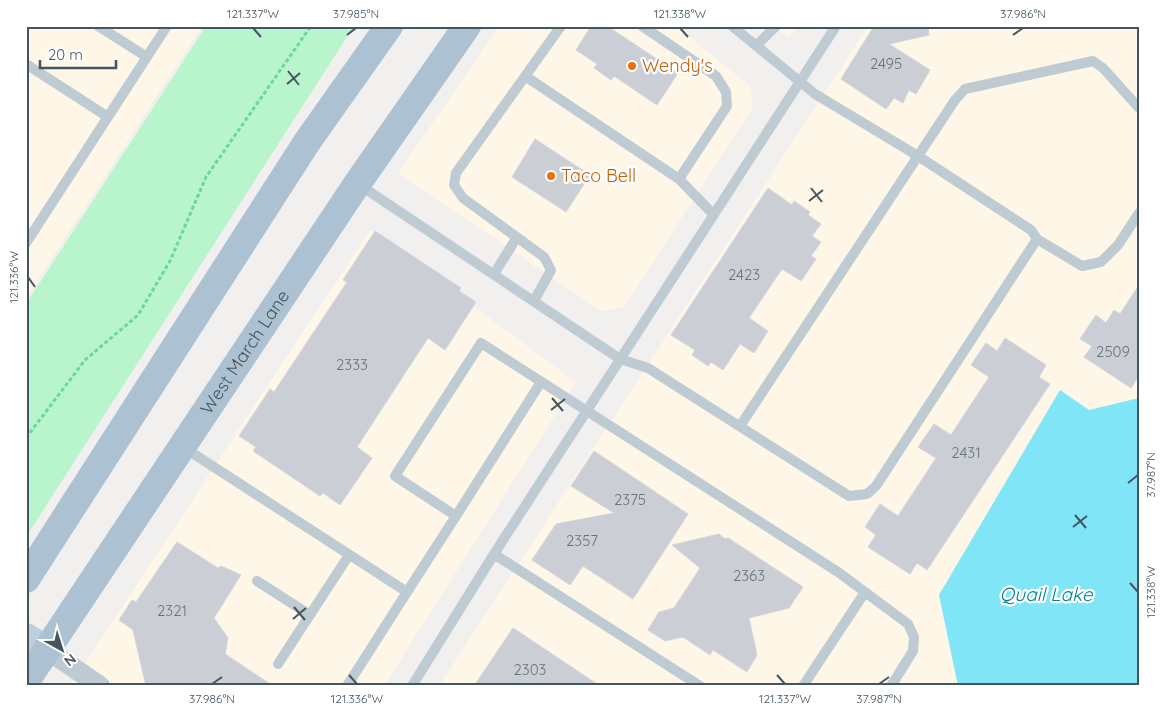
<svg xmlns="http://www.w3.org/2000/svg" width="1165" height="712" font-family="Quicksand,sans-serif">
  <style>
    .commercial { fill: #fef6e7 }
    .green { fill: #b8f5cc }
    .water { fill: #80e6f7 }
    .building { fill: #cbcfd5; stroke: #d2d6dc }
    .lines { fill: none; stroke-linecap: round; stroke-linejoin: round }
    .path { stroke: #6cd79b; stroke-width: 3; stroke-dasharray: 4 2.5; stroke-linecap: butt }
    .lane { stroke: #becbd3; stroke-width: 10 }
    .street { stroke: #becbd3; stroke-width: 20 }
    .secondary { stroke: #c0cedb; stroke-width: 28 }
    .primary { stroke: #acc1d2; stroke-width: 28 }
    .ticks { fill: none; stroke: #45555f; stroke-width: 2 }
    .food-dot { fill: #e8710a; stroke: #fff; stroke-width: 2 }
    .labels { text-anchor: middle; stroke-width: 4.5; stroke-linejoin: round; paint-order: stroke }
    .number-label { font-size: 15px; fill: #66747c }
    .food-label { font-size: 18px; fill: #c56008; stroke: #fff; text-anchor: start }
    .street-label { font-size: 18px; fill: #45555f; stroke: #fff }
    .water-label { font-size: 19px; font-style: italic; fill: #038196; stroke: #fff }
    .neatline { fill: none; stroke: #45555f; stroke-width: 2 }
    .ticks-label { font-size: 12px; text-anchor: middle; fill: #45555f }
  </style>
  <rect width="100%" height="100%" fill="#f2efef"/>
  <path class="commercial" d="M26,26H202L26,298Z
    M500,26H676L750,86L753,107L624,307L601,311L398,173Z
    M776,26H798L788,37Z
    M868,26H1139V398L1089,410L1060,390L939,595L958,686H439Z
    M370,230L576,382L384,686H70Z"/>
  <path class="green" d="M206,26H354L26,537V304Z"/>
  <path class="water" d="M1060,390L1089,410L1139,398V686H958L939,595Z"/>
  <path class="building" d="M591,26H607L678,73L657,105L614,76L611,80L594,68L597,64L576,50Z
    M874,26H928L929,35L889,44L930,70L916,94L909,90L903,103L894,98L886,109L841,79Z
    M535,139L590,175L566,212L512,177Z
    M768,188L792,205L794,201L810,212L808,215L821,224L812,236L821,242L811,256L816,259L801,281L782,269L749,318L768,331L754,353L740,344L723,370L711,362L708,366L692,355L695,350L671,335Z
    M375,231L461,288L459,291L476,302L445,350L428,338L357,447L372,458L340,505L323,493L320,496L253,451L256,447L239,436L270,389L274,392L347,282L343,280Z
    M1139,285V376L1131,388L1084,357L1092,346L1080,339L1096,315L1106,323L1114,310L1120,314Z
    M1005,338L1046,365L1039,377L1050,384L927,570L917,563L910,574L868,547L876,535L865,527L880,504L898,516L936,458L918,447L934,424L951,435L989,377L971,365L986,343L997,351Z
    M594,451L688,514L633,599L583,566L570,585L532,560L556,524L614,513L571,486Z
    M719,534L725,539L728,538L803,587L789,608L749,618L757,655L747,672L713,650L710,655L683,637L665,641L648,630L659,612L674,608L700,568L672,545Z
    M177,542L218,568L221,566L241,575L214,618L228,638L225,654L273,686H146L133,630L119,620L132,600L136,602Z
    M513,628L600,686H474Z"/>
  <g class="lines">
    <path class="path" d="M26,438L85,360L138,315L170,261L206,177L311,26"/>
    <path class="lane" d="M98,26L147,57
      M642,26L716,76L726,92L727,106L679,179
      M732,26L815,94L918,156L955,100L965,89L1093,61L1103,68L1139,108
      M756,46L776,26
      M26,64L108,117
      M525,76L679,179L713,214
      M358,184L620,359L648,368L849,496L867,494L876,486L1037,239L1082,266L1101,262L1118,245L1139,213
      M26,243L167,26
      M494,274L517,237
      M534,301L551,270L544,257L463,198L454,185L456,173L561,26
      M740,426L918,156L1031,230L1037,239
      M183,447L407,592L347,686
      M456,516L541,382
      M494,554L700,686
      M257,581L310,615
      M407,592L456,516L395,476L481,343L838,572L908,624L914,637L913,651L891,686
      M278,664L349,555
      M412,686L494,554L836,26
      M803,686L865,592"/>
    <path class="street" d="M46,649L100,686"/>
    <path class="secondary" d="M26,637L46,649"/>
    <g class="primary">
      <path d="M26,579L307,142L389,26"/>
      <path id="s1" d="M26,681L357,184L467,26"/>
    </g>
  </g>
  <path class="ticks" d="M253,28L261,37M680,28L688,37M347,35L356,28M1013,35L1023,28M288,71L299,85M287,84L300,73M811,188L822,202M809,201L823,190M28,277L35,287M552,398L563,411M551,410L565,399M1128,483L1138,475M1075,515L1086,528M1073,527L1087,516M1130,583L1138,592M294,607L305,620M293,619L306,608M349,675L357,684M777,675L785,684M212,684L222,677M879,684L889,677"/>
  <g class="food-dot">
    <circle cx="632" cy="66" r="5"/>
    <circle cx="551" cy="176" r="5"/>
  </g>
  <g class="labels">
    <g class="number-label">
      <text x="886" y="69">2495</text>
      <text x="744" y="280">2423</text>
      <text x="1113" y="357">2509</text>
      <text x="352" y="370">2333</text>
      <text x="966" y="458">2431</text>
      <text x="630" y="505">2375</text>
      <text x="582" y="546">2357</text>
      <text x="749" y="581">2363</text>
      <text x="172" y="616">2321</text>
      <text x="530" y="675">2303</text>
    </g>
    <g class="food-label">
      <text x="642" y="72">Wendy's</text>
      <text x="561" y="182">Taco Bell</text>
    </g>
    <g class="street-label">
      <text dy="6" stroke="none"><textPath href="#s1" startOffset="395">West March Lane</textPath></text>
    </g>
    <g class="water-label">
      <text x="1046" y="601">Quail Lake</text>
    </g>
  </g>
  <rect width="1165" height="712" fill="none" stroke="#ffffff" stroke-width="55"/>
  <g transform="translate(62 650) rotate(141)" stroke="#ffffff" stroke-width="4" paint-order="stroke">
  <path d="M0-4L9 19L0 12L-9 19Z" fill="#45555f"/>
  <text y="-8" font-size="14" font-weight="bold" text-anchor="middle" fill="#45555f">N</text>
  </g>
  <path d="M40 60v8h76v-8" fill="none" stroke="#45555f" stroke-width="2.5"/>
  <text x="48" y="60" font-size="15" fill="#45555f" stroke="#ffffff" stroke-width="4" paint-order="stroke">20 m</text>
  <rect x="28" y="28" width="1110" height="656" class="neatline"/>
  <g class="ticks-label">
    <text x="253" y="18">121.337°W</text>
    <text x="356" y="18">37.985°N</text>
    <text x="680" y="18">121.338°W</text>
    <text x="1023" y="18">37.986°N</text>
    <text transform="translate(14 277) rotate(-90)" y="4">121.336°W</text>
    <text transform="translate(1151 475) rotate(-90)" y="4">37.987°N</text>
    <text transform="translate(1151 592) rotate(-90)" y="4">121.338°W</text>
    <text x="212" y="703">37.986°N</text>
    <text x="357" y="703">121.336°W</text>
    <text x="785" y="703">121.337°W</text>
    <text x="879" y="703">37.987°N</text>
  </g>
</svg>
